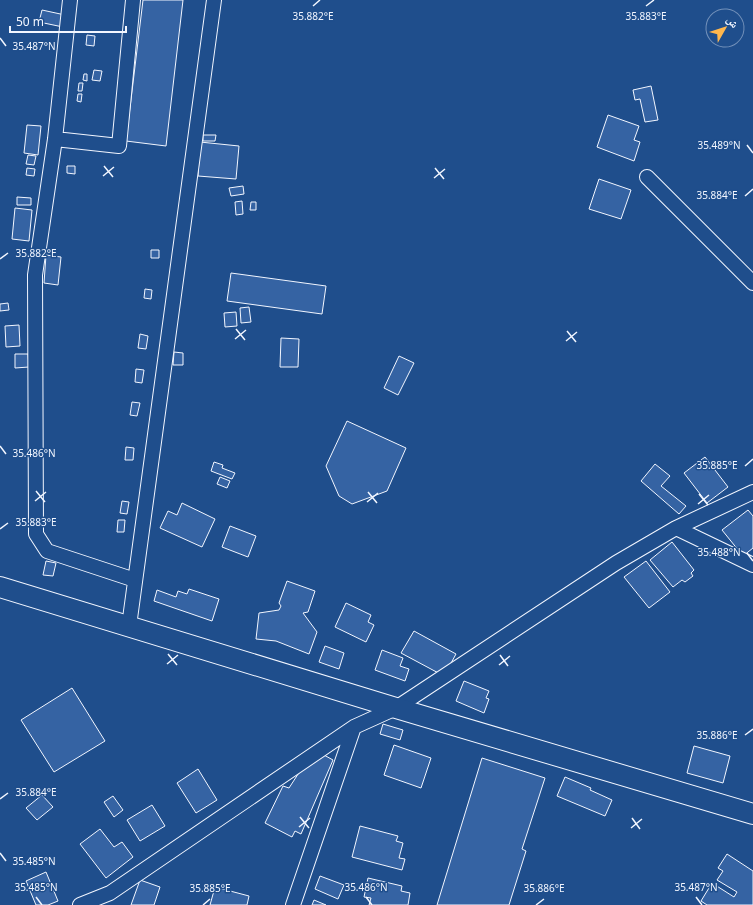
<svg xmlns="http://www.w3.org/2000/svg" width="753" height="905" font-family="'Noto Sans','Noto Naskh Arabic',sans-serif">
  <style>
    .building { fill: #3563a3; stroke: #f2f6ff }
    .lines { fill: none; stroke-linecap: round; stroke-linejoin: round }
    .street-casing { stroke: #f2f6ff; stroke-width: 16 }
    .secondary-casing { stroke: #f2f6ff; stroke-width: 22 }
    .street { stroke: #1f4e8c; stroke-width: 14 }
    .secondary { stroke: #1f4e8c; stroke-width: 20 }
    .ticks { fill: none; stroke: #f2f6ff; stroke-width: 1.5 }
    .ticks-label { font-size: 10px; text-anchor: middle; fill: #f2f6ff; stroke: #1f4e8c; stroke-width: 3; stroke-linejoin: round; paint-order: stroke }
  </style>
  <rect width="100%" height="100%" fill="#1f4e8c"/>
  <path class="building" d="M143,0H183L166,146L126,141Z
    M42,10L65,15L63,27L39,22Z
    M87,35L95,36L94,46L86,45Z
    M94,70L102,71L100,81L92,80Z
    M84,74H87V81L83,80Z
    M79,83H83L82,91H78Z
    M651,86L658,120L645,122L640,99L635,100L633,90Z
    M78,94H82L81,102L77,101Z
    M608,115L639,126L634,140L640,142L634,161L597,147Z
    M27,125L41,126L38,155L24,153Z
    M203,135H216L215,141H203Z
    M200,142L239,146L236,179L198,176Z
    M28,155L36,156L34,165L26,164Z
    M67,166H75V174L67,173Z
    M27,168L35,169L34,176L26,175Z
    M599,179L631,190L621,219L589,209Z
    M243,186L244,194L231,196L229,188Z
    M17,197L31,198V205H17Z
    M242,201L243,214L236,215L235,202Z
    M251,202H256V210H250Z
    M15,208L32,210L29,241L12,239Z
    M151,250H159V258H151Z
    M46,255L61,257L58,285L44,283Z
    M231,273L326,286L322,314L227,301Z
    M145,289L152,290L151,299L144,298Z
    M8,303L9,310L0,311V304Z
    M249,307L251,322L241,323L240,308Z
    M236,312L237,326L225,327L224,313Z
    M19,325L20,346L6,347L5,326Z
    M140,334L148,336L146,349L138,348Z
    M281,338L299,339L298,367H280Z
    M174,352L183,353V365H173Z
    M15,354H28L29,367L15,368Z
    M399,356L414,363L398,395L384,388Z
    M136,369L144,370L142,383L135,382Z
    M132,402L140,403L137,416L130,415Z
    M347,421L406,448L387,491L352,504L339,496L326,466Z
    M126,447L134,448L133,460H125Z
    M705,457L728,487L707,503L684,473Z
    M214,462L223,465L222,468L235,473L232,479L211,471Z
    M655,464L670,476L661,486L686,506L679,514L641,481Z
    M220,477L230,481L227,488L217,484Z
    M122,501L129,502L127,514L120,513Z
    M182,503L215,519L202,547L160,528L168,511L177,515Z
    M748,510L753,516V548L743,556L722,530Z
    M118,520H125L124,532H117Z
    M230,526L256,536L248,557L222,547Z
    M672,542L694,570L691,573L693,576L685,582L682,580L673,587L650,560Z
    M46,561L56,563L53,576L43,575Z
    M646,561L670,592L649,608L624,577Z
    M287,581L315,591L308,612L303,613L317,632L309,654L276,641L256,639L259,613L279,610L281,606L279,603Z
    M189,589L219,599L212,621L154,601L157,590L176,597L178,591L187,594Z
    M346,603L371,615L368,622L374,625L366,642L335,627Z
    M414,631L456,654L444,676L401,653Z
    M325,646L344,653L339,669L319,662Z
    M382,650L403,658L400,666L409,669L405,681L375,670Z
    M464,681L489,691L486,698L489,699L484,713L456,701Z
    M72,688L105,741L54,772L21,720Z
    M383,724L403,730L400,740L380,734Z
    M394,745L431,758L421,788L384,775Z
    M694,746L730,756L723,783L687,773Z
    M324,755L333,760L301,834L295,831L292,837L265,823L283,786L289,788L302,768Z
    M482,758L545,778L522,849L526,851L509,905H437Z
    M198,769L217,800L196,813L177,783Z
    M565,777L591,788L590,790L612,800L605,816L557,796Z
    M42,795L53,807L37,820L26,808Z
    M113,796L123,810L114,817L104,802Z
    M152,805L165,826L140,841L127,820Z
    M360,826L398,836L396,841L403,843L399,858L405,859L402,870L352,857Z
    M100,829L114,847L122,842L133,857L106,878L80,844Z
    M727,854L753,871V905H707L701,901L712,883L734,897L737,892L717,880L723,871L718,868Z
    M46,872L58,901L48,905H36L26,881Z
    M320,876L344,885L338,899L315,889Z
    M368,878L402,886L401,891L410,893L408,905H369L371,898L364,897Z
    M140,880L160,887L154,905H131Z
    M215,887L249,896L247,905H210Z
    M314,900L326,905H312Z"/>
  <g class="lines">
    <defs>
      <path id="street" d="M70,0L55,139L35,275L36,534L47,551L135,580
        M55,139L119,146L133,0
        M647,177L753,283
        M676,528L753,565
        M129,626L214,0
        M80,905L110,893L354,727L396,708L616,563L676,528L753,492
        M293,905L354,727"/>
      <path id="secondary" d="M0,587L396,708L753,814"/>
    </defs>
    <use href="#street" class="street-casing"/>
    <use href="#secondary" class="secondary-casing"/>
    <use href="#street" class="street"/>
    <use href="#secondary" class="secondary"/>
  </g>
  <path class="ticks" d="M313,6L320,0M646,6L654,0M0,38L6,46M747,145L753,153M104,166L113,177M435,168L444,179M103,176L114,167M434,178L445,169M745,196L753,189M0,259L8,253M236,329L245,340M567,331L576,342M235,339L246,330M566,341L577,332M0,446L6,454M745,466L753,459M36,491L45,502M368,492L377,503M699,494L708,505M35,501L46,492M367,502L378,493M698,504L709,495M0,529L8,523M747,553L753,561M168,654L177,665M500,655L508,666M167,664L178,655M499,665L510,656M745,735L753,729M0,799L8,793M300,817L309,828M632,818L640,829M299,827L310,818M631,828L642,819M0,853L6,861M36,897L42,905M366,897L372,905M696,897L702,905M203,905L210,899M536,905L544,899"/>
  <g class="ticks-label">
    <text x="646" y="20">35.883°E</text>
    <text x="313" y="20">35.882°E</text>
    <text x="34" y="50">35.487°N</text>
    <text x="719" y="149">35.489°N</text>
    <text x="717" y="199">35.884°E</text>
    <text x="36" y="257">35.882°E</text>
    <text x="34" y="457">35.486°N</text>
    <text x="717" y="469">35.885°E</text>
    <text x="36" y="526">35.883°E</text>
    <text x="719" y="556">35.488°N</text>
    <text x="717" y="739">35.886°E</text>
    <text x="36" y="796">35.884°E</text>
    <text x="34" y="865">35.485°N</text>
    <text x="36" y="891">35.485°N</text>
    <text x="366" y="891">35.486°N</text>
    <text x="696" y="891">35.487°N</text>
    <text x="210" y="892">35.885°E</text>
    <text x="544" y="892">35.886°E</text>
  </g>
  <g transform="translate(725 28) rotate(51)"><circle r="19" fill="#1f4e8c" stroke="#7391ba"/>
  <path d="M0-3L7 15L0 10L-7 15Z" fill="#ffb74d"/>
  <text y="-6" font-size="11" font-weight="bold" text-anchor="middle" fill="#f2f6ff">ش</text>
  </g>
  <path d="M10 26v6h116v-6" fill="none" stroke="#f2f6ff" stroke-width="2"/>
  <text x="16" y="26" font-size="12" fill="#f2f6ff" stroke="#1f4e8c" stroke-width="3" paint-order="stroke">50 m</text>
</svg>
